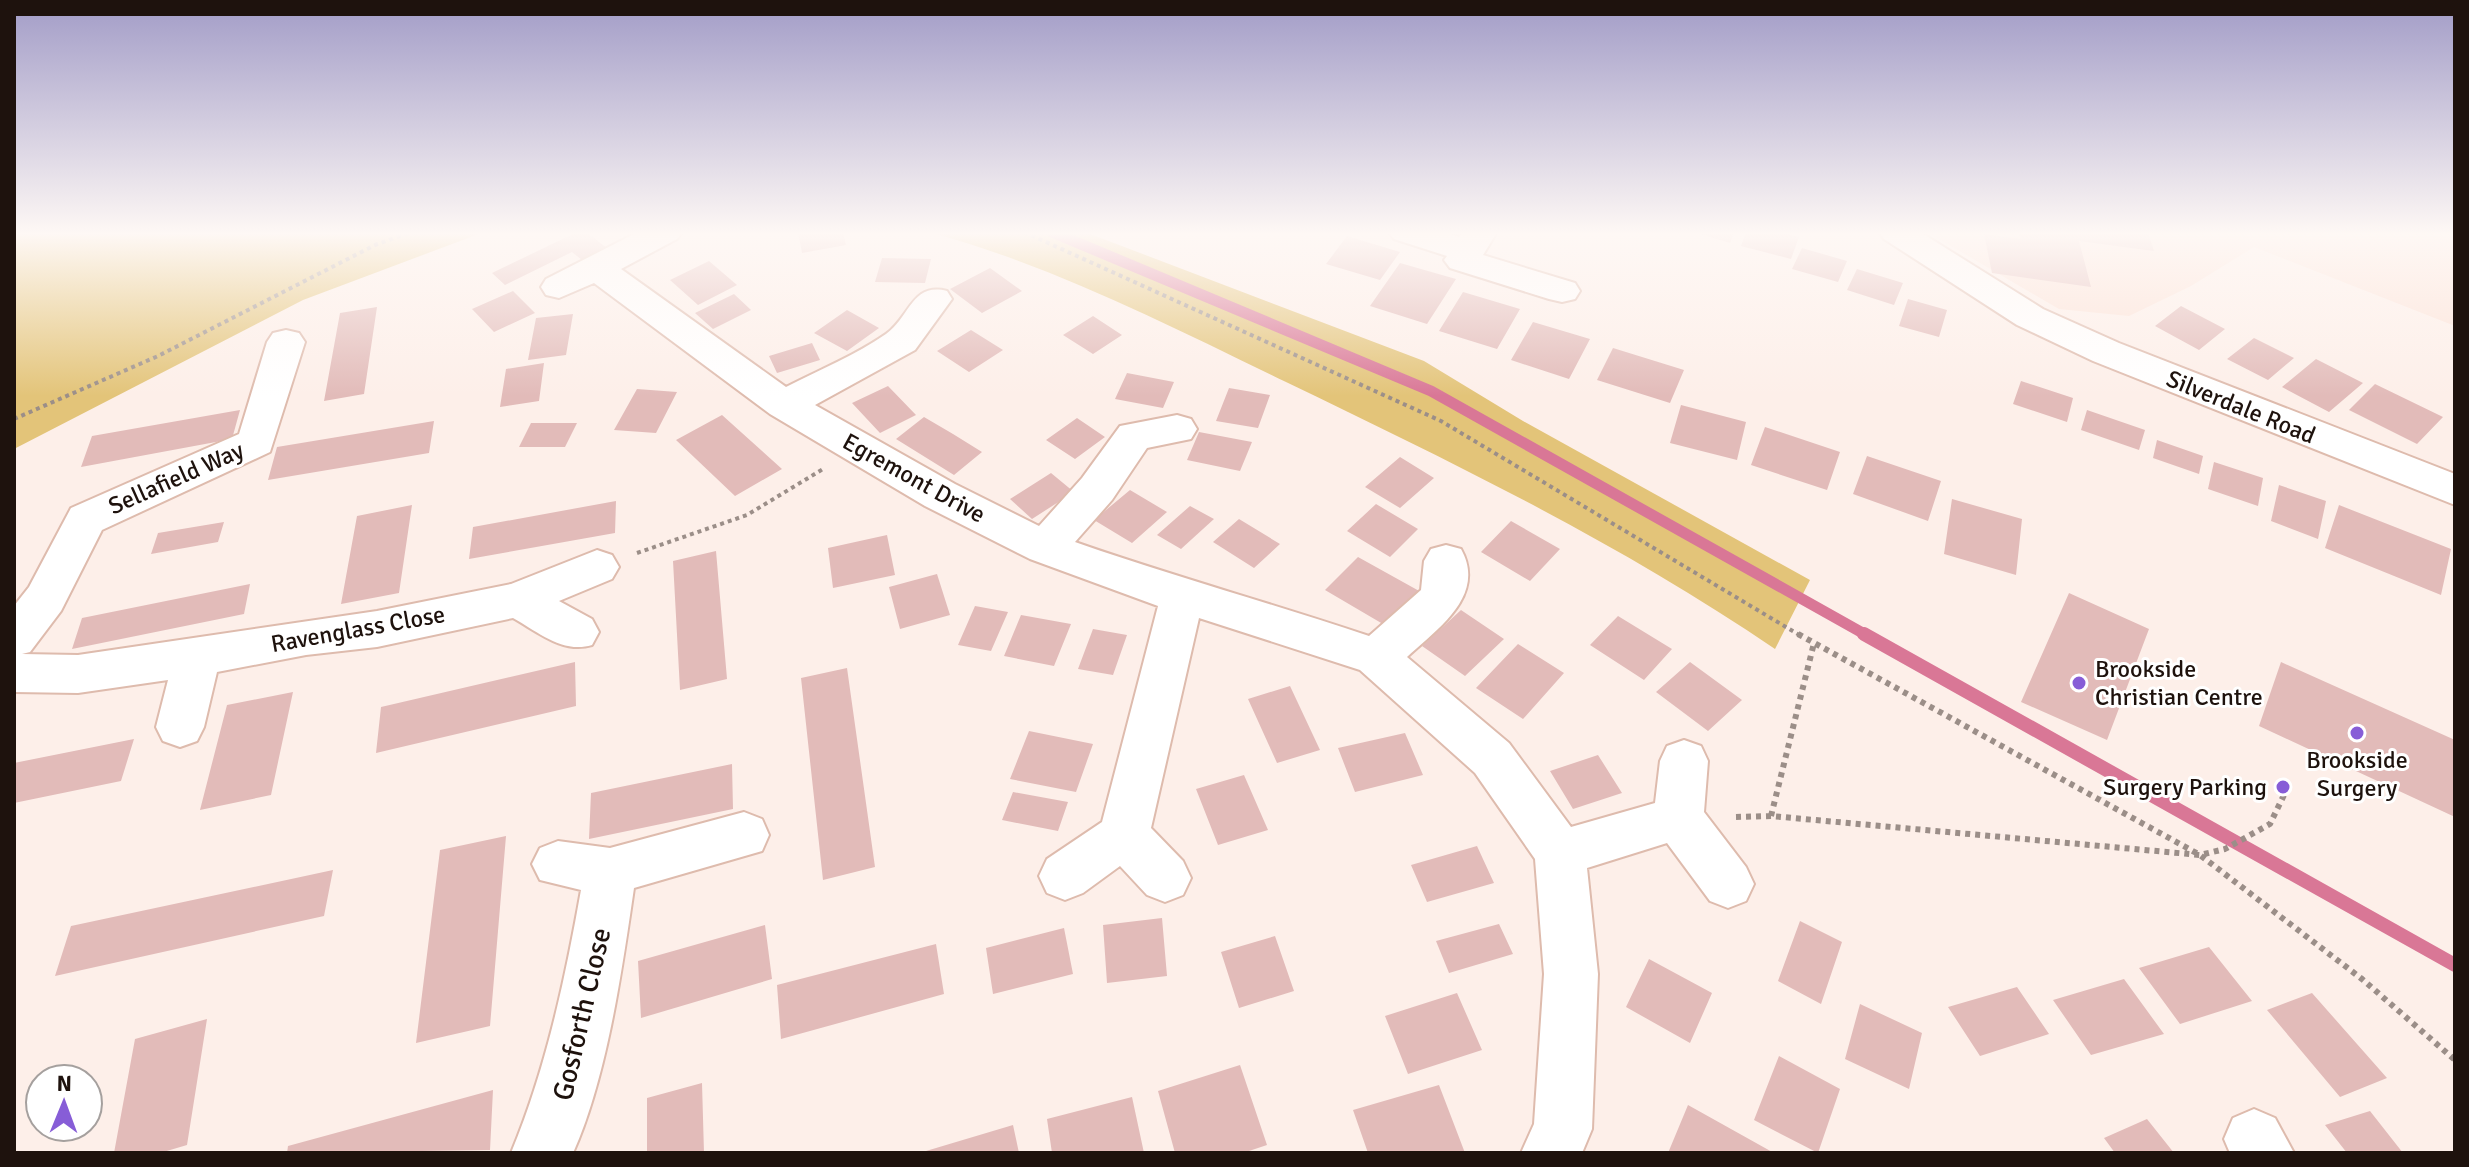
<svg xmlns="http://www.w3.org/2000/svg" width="2469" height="1167" font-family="Signika,sans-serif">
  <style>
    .built { fill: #fce2d7 }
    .green { fill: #e3c479 }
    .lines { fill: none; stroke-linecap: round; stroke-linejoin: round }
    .stream-far1 { stroke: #d97796; stroke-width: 11 }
    .stream { stroke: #d97796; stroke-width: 14 }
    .building { fill: #e2bbb9 }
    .street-casing { stroke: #debbad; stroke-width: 4 }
    .path-far1 { stroke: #9b8e88; stroke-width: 4; stroke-dasharray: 4 4; stroke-linecap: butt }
    .path { stroke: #9b8e88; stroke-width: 6; stroke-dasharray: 5 5; stroke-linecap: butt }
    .street { fill: #fff; fill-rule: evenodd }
    .poi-dot { fill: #875dd7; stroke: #fff; stroke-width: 3 }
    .labels { text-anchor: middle; stroke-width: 6; stroke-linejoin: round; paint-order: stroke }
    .street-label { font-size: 24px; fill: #1e120d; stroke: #fff }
    .poi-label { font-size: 24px; fill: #1e120d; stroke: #fff; text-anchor: start }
    .near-street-label { font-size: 28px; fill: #1e120d; stroke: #fff }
  </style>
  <rect width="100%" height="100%" fill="#fdefe9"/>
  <path class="built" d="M1927,232H2455V326L2254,247L2191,286L2129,316L2059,309Z"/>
  <path class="green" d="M14,232H484L303,300L14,449Z
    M929,232H1085L1424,361L1523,421L1810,580L1775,649C1621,544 1454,463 1286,382C1170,326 1054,266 929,232Z"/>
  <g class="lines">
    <path class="stream-far1" d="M1052,232L1431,391L1868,636"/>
    <path class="stream" d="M1864,634L2455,965"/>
  </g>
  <path class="building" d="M577,232H586L607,248L582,260L572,252L505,285L492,273Z
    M798,232H843L846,245L802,253Z
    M1694,232H1734L1730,243Z
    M1746,232H1780L1799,237L1791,259L1741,246Z
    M2019,232H2148L2154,251L2079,241L2091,287L1992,273L1984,234L2020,239Z
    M1347,236L1400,252L1380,280L1326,264Z
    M1802,248L1847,261L1838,282L1792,269Z
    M882,258L931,259L925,283L875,282Z
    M709,261L737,285L698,305L670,280Z
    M1400,263L1456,279L1427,324L1370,306Z
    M990,268L1022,291L982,313L950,289Z
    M1857,269L1903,283L1894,305L1847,290Z
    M513,291L535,313L494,332L472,309Z
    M1463,292L1520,309L1497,349L1439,331Z
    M734,294L751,310L713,329L695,313Z
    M1908,299L1947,310L1939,337L1899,326Z
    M2181,306L2225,329L2199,350L2155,326Z
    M377,307L364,394L324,401L340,313Z
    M847,310L879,328L847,351L814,333Z
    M573,314L566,355L528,360L536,318Z
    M1093,316L1122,335L1093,354L1063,335Z
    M1533,322L1590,339L1569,379L1511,360Z
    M971,330L1003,350L969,372L937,351Z
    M2254,338L2294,358L2268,380L2227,359Z
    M812,343L820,360L777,373L769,356Z
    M1613,348L1684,370L1670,403L1597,380Z
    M2316,359L2363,383L2329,412L2282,387Z
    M544,363L539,401L500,407L506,369Z
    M1127,373L1174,382L1163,408L1115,399Z
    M2021,381L2073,398L2067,422L2013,404Z
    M2375,384L2443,417L2417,444L2349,410Z
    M888,386L916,415L880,433L852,403Z
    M1229,388L1270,395L1258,428L1216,421Z
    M637,389L677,392L656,433L614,430Z
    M1681,405L1746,422L1737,460L1670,443Z
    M240,410L232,439L81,467L92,436Z
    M2087,410L2145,430L2139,450L2081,430Z
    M722,415L782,469L735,496L676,440Z
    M924,417L953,434L982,452L954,475L896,439Z
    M1077,418L1105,437L1075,459L1046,440Z
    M434,421L429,453L268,480L277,447Z
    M531,423H577L565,447H519Z
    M1765,427L1840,452L1827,490L1751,465Z
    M1199,432L1252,442L1240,471L1187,460Z
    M2157,440L2203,456L2199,474L2153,458Z
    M1867,456L1941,481L1928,521L1853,494Z
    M1400,457L1434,478L1400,508L1365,487Z
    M2214,462L2263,478L2258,506L2208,489Z
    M1051,473L1074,492L1032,519L1010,499Z
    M2279,485L2326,501L2318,539L2271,521Z
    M1130,490L1167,512L1132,543L1094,520Z
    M1952,499L2022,519L2016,575L1944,554Z
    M616,501L615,533L469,559L473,527Z
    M1376,504L1418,529L1390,557L1347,531Z
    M412,505L399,593L341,604L357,516Z
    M2339,505L2451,549L2441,595L2325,548Z
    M1190,506L1214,519L1181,549L1157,535Z
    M1239,519L1280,544L1254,568L1213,542Z
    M1511,521L1560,549L1530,581L1481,552Z
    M224,522L218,542L151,554L158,533Z
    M887,535L895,575L833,588L828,548Z
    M716,551L727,679L680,690L673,561Z
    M1358,557L1421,592L1388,627L1325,590Z
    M937,574L950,615L900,629L889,587Z
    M250,584L244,614L72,649L82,618Z
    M2069,593L2149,629L2107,740L2021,702Z
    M975,606L1008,612L991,651L958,645Z
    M1461,610L1504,639L1465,676L1422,646Z
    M1021,615L1071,624L1054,666L1004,656Z
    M1618,616L1672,649L1644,680L1590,645Z
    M1093,629L1127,635L1113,675L1078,669Z
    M1518,644L1564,673L1523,719L1476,688Z
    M575,662L576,706L376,753L381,707Z
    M1690,662L1742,700L1708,731L1656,692Z
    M2281,662L2455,740V817L2259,726Z
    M847,668L875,867L823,880L801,678Z
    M1290,686L1320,750L1277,763L1248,699Z
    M293,692L271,795L200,810L227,705Z
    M1029,731L1093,744L1076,792L1010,779Z
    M1405,733L1423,775L1355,792L1338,748Z
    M134,739L121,781L14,803V763Z
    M1598,755L1622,793L1573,809L1550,771Z
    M732,764L733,809L589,839L591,793Z
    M1244,775L1268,830L1218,845L1196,789Z
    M1013,792L1068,802L1058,831L1002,820Z
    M506,836L490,1026L416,1043L440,850Z
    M1477,846L1494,883L1427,902L1411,865Z
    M333,870L324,916L55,976L71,926Z
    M1162,918L1167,976L1107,983L1103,925Z
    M1800,921L1842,942L1821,1004L1778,981Z
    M1499,924L1513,954L1449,973L1436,941Z
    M765,925L772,979L641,1018L638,961Z
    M1064,928L1073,974L993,994L986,948Z
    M1275,936L1294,991L1239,1008L1221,952Z
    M936,944L944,994L781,1039L777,985Z
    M2209,947L2252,1001L2180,1024L2139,968Z
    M1649,959L1712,993L1690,1043L1626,1007Z
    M2124,979L2164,1034L2091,1055L2053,1000Z
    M2017,987L2049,1034L1980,1056L1948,1007Z
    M1457,993L1482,1050L1408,1074L1385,1016Z
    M2312,993L2387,1078L2340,1097L2267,1010Z
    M1860,1004L1922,1033L1909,1089L1845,1059Z
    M207,1019L187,1145L160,1153H114L135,1039Z
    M1779,1056L1840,1089L1818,1153L1754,1120Z
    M1240,1065L1267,1145L1243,1153H1175L1158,1091Z
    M702,1083L704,1153H647V1098Z
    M1439,1085L1465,1153H1368L1353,1110Z
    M493,1090L490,1150L287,1153L288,1146Z
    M1132,1097L1144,1153H1052L1047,1119Z
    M1688,1105L1774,1153H1668Z
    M2370,1111L2403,1153H2347L2325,1125Z
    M2147,1119L2174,1153H2115L2104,1138Z
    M1013,1125L1019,1153H926V1151Z"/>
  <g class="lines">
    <defs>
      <path id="street" d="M638,232H682L677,239L621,269L786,387C819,370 856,355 886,334C910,317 912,282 947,291L952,299L915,350L815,405L955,484L1039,526L1082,478L1120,426L1177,415L1191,419L1197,429L1191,439L1147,448L1112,500L1075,542C1172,576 1271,603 1369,636L1421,590L1424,561L1431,549L1446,545L1461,549C1487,596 1437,629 1407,657L1509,743L1571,827L1655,803L1660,761L1667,746L1684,740L1701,746L1708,761L1704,812L1746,867L1754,884L1746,901L1728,908L1710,901L1667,843L1587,868L1598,974L1592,1129L1582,1153H1521L1534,1124L1544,974L1535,859L1475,773L1360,670L1199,618L1151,828L1183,861L1191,878L1183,895L1165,902L1147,895L1120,866L1083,893L1065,900L1047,893L1039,876L1047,859L1102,822L1158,606L1030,559L925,506L770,414L594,283L559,298L546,295L541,287L546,279Z
        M1389,232H1443L1459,237L1463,232H1497L1483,255L1575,283L1580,291L1575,299L1562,302L1549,299L1450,268L1444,260L1447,256L1394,239Z
        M1879,232H1920L2043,309L2119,343L2455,474V505L2093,361L2017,325L1884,239Z
        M286,330L299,333L305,342L270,452L102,530L61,611L30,652L22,654L78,655L377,611L511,584L597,550L612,555L619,567L612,579L559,601L592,619L599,632L592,645C563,654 538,632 513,618L377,647L306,655L217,672L204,727L197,741L180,747L163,741L156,727L168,680L78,693L14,692V606L29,587L71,508L239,434L267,342L273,333Z
        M744,812L762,819L769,835L762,851L634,888C622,970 607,1077 573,1153H511C546,1069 565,980 581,890L540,880L532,864L540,848L558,841L610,848Z
        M2254,1109L2275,1118L2294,1153H2230L2224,1139L2233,1118Z"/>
    </defs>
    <use href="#street" class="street-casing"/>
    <path class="path-far1" d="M1024,232L1441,421L1801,636
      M14,419L158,356L375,245L411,232
      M637,553L747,515L823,469"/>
    <path class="path" d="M1798,634L2200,855L2362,979L2455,1060
      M1771,816L1814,643
      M1736,817L1771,816L2200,855L2225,849L2270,824L2284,795"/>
    <use href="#street" class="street"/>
  </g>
  <linearGradient id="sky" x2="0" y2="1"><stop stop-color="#a29cc7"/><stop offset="0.59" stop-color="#fef8f5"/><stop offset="1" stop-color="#fef8f5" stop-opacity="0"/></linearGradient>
  <rect width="2469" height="396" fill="url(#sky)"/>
  <g class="poi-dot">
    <circle cx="2079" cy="683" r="8"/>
    <circle cx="2357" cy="733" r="8"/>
    <circle cx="2283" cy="787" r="8"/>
  </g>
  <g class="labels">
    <g class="street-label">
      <text transform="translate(2241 407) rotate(22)" y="8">Silverdale Road</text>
      <text transform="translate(176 478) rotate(-24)" y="8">Sellafield Way</text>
      <text transform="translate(914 478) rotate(29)" y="8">Egremont Drive</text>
      <text transform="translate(358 629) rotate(-10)" y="8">Ravenglass Close</text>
    </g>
    <g class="poi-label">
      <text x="2095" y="677">Brookside<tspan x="2095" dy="28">Christian Centre</tspan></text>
      <text x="2357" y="768" text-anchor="middle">Brookside<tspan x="2357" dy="28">Surgery</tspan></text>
      <text x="2267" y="795" text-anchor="end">Surgery Parking</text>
    </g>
    <g class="near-street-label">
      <text transform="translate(581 1014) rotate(-77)" y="10">Gosforth Close</text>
    </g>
  </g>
  <rect width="2469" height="1167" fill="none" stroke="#1e120d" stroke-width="32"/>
  <g transform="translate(64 1103) rotate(1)"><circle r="38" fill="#ffffff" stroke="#a5a09e" stroke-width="2"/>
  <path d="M0-6L14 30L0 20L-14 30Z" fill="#875dd7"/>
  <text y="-12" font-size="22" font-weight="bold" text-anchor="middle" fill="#1e120d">N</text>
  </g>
</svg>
